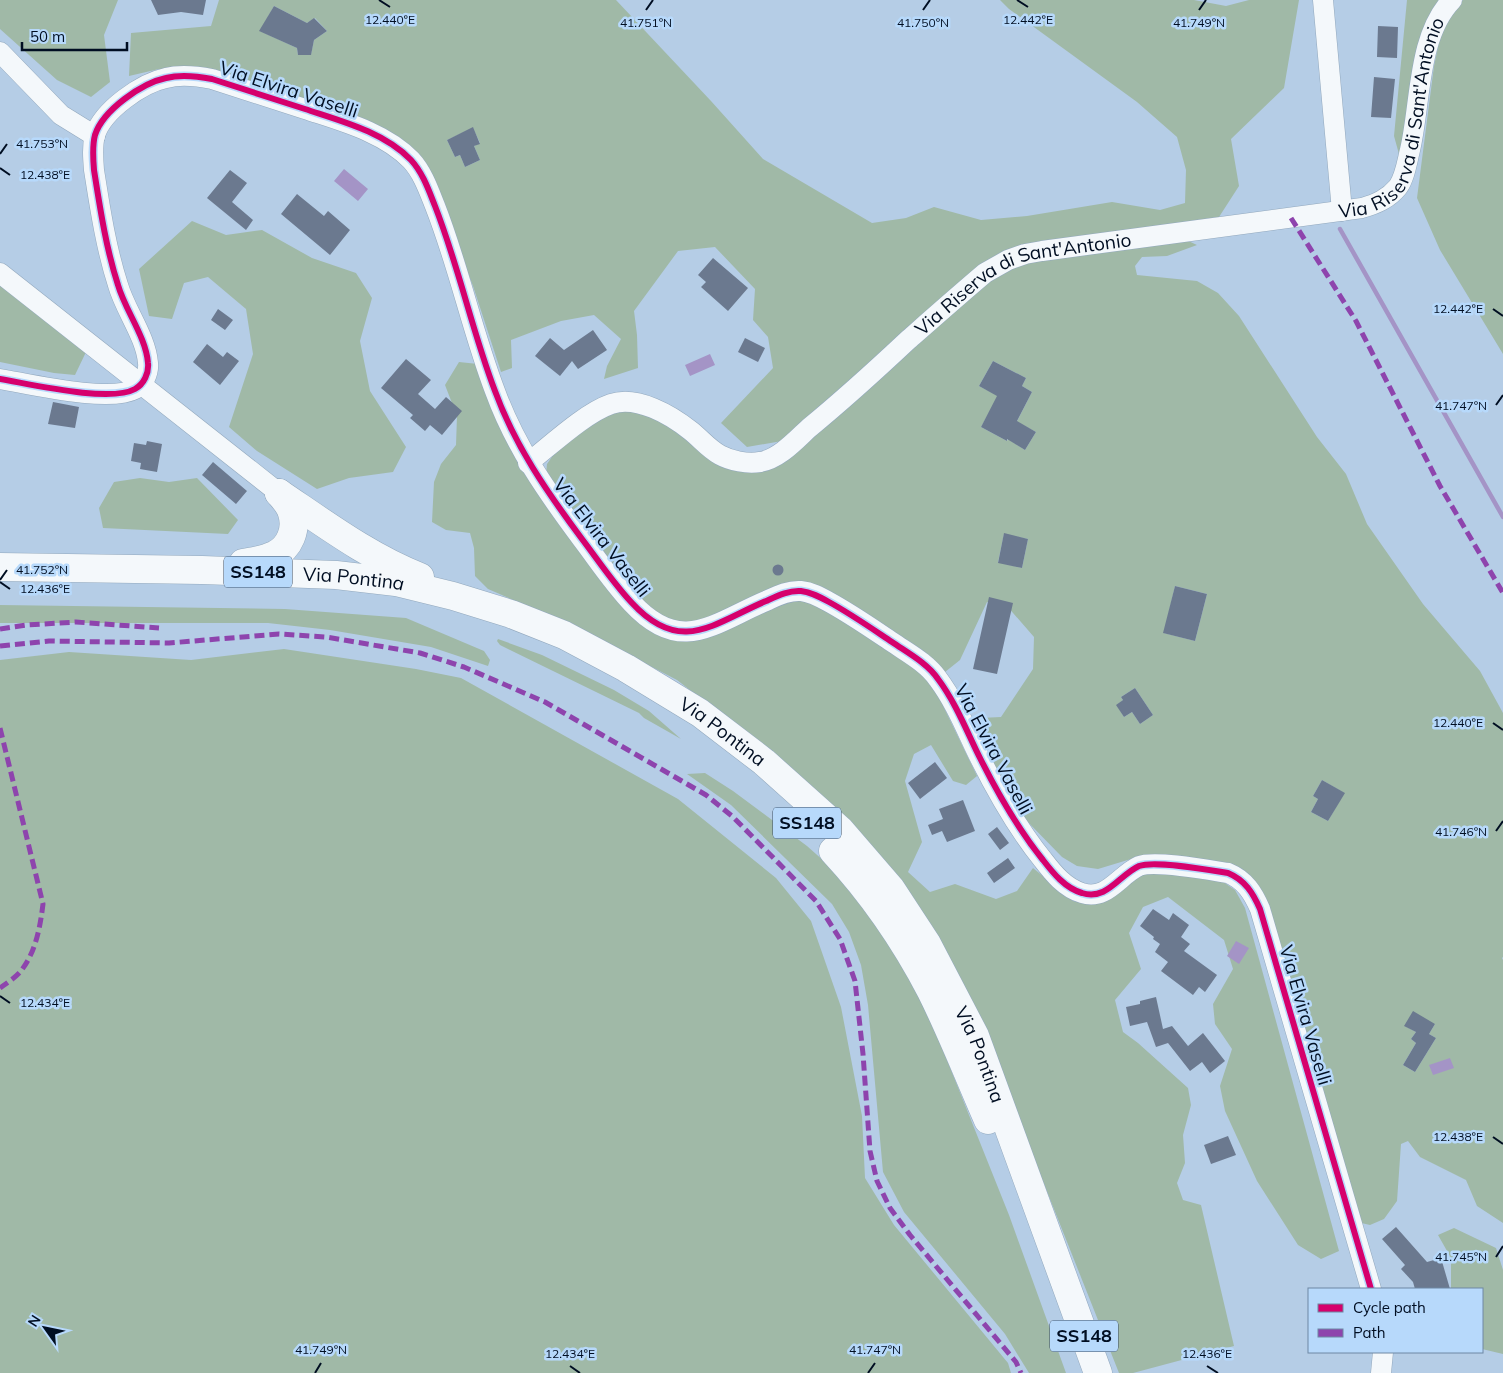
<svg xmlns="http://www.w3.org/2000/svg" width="1503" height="1373" font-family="Mulish,sans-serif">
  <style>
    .green { fill: #a0b9a7; fill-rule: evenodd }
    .water { fill: #a494c6 }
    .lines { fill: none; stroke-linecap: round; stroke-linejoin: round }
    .stream { stroke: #a494c6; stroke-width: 4.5 }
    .building { fill: #6b798f }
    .minor-casing { stroke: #92a8bd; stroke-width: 21 }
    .highway-casing { stroke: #92a8bd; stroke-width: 29 }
    .minor { stroke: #f4f8fb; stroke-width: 20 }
    .highway { stroke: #f4f8fb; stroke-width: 28 }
    .quiet { stroke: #8e44ad; stroke-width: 5; stroke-dasharray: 10 5; stroke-linecap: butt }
    .cycleway-casing { stroke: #b7d9fb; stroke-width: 9 }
    .cycleway { stroke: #d6006c; stroke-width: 6 }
    .ticks { fill: none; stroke: #000e22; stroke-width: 2 }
    .labels { text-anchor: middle; stroke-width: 5; stroke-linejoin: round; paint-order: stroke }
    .shield { fill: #b7d9fb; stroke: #374b63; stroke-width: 1 }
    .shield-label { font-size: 18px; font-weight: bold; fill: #000e22 }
    .street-label { font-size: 19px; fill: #000e22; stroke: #b7d9fb }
    .ticks-label { font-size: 12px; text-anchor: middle; fill: #000e22; stroke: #b7d9fb; stroke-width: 5; stroke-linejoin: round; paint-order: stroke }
  </style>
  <rect width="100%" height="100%" fill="#b5cde6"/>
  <path class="green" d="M0,0H118L104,35L110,82L91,97L57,80L0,29Z
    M219,0H616L711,101L763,159L872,223L906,218L934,207L981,220L1027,216L1112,202L1160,210L1185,203L1186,170L1177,137L1137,102L1009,9L1000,0H1194L1226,6L1249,0H1299L1284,88L1231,139L1239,186L1219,217L1085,236L1004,251L782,441L747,447L721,423L773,368L768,337L753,320L755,289L715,247L678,251L634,311L637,335L638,368L604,379L607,366L621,339L594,315L561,321L511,340L512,368L501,372L473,286L429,171L403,141L214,70L159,69L129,76L131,33L211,26ZM274,6L307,23L315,18L327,31L314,40L311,54L298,55L297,48L260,31ZM473,128L480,143L474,146L480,160L465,167L460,155L455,157L447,140Z
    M1407,0H1444L1402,165L1394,136Z
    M1463,0H1503V354L1440,250L1417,198L1434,66L1444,19Z
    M192,221L226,235L262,230L312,258L356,273L372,298L360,341L370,391L406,447L393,472L349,478L317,489L257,451L229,427L253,354L246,309L208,277L184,283L172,319L149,316L139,269Z
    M1184,239L1197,245L1167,256L1142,257L1135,266L1137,275L1197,281L1218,293L1239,316L1317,437L1346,474L1367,524L1423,604L1480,671L1503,713V957L1502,958L1503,960V1223L1477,1206L1466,1180L1420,1157L1408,1141L1401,1144L1397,1201L1384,1219L1370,1225L1357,1222L1262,895L1155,855L1131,859L1098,869L1077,866L1062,857L1023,817L974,727L980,718L1001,717L1033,669L1034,637L1007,606L987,602L960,660L945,672L824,592L697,625H675L642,607L546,475L547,464L556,451L616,408L634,407L744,470L999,270L1047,253ZM993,361L1026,378L1022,386L1032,392L1007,441L981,427L990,411L1002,398L979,386ZM1021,424L1036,432L1025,450L1011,441ZM1004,534L1028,539L1022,568L998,562ZM1175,586L1207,594L1195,641L1164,633ZM1135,688L1153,715L1140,724L1132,712L1124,717L1117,705L1123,700L1121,697ZM1322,780L1344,793L1328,821L1311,812L1318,799L1313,796ZM1435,1024L1429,1034L1436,1038L1415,1072L1403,1065L1416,1043L1411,1039L1416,1032L1405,1026Z
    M0,281L86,352L75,375L54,373L0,362Z
    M459,362L478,364L521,469L615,599L672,636L711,637L791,596L807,599L916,665L934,687L977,776L966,785L953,781L931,745L914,754L905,781L922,842L908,872L930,892L955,884L996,899L1017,891L1033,868L1073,901L1090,904L1136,872L1216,877L1235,890L1245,908L1339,1251L1321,1259L1298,1245L1257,1181L1225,1111L1220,1086L1232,1049L1215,1024L1213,1004L1233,969L1224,940L1168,897L1143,907L1129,933L1141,969L1115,1000L1123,1032L1138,1043L1188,1088L1191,1105L1183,1135L1185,1163L1177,1183L1183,1200L1201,1205L1234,1346L1133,1373H1119L979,1020L770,752L677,680L571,625L488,589L475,576L474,548L470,533L446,530L432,522L434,482L441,464L456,445L457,416L445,385Z
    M140,478L169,482L197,478L238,520L228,534L103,528L99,508L114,482Z
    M0,605L285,609L406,618L484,651L490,660L488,666L431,647L330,630L268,623H0Z
    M498,639L542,655L614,690L649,711L681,739L644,718L639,713L500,645L497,641Z
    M284,649L416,669L461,678L678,799L776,878L811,921L841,1007L862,1116L865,1178L894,1225L1008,1363L1011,1373H0V660L69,652L191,660Z
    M705,773L733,791L807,846L852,886L895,947L937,1035L1009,1215L1066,1373H1029L1005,1334L904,1212L883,1172L868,1005L861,965L849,932L832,904L731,805L687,774Z
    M1454,1228L1496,1248L1503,1270V1354L1482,1349V1289H1451V1258L1438,1235Z"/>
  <path class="water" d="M344,169L368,189L358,201L334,181Z
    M710,354L715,365L690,376L685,365Z
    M1236,941L1249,948L1239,964L1227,956Z
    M1450,1058L1454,1068L1433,1075L1429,1065Z"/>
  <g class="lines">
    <path class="stream" d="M1340,229L1503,517"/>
  </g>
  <path class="building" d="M151,0H206L203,15L181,12L158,15Z
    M274,6L307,23L314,18L327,31L314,40L311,55H298L297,48L259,31Z
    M1378,26L1398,27L1397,58L1377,57Z
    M1374,77L1395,79L1391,118L1371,117Z
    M473,127L480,144L474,146L480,160L465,167L460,155L455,157L447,140Z
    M230,170L247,183L232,202L253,220L246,230L207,198Z
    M297,194L324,216L328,211L350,230L330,255L281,214Z
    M713,258L748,288L728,311L701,287L706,282L698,275Z
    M218,309L233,320L225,330L211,320Z
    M593,330L607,350L578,369L572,361L560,376L535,356L550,338L564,350Z
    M745,338L765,348L758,362L738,352Z
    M207,344L223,357L227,352L239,361L220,385L193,362Z
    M406,359L431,380L418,394L435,409L446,397L462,411L442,435L430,425L425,431L410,418L413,415L381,388Z
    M993,361L1026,378L1022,386L1032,392L1017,421L1036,432L1025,450L1007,439V441L981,427L997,396L979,386Z
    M53,402L79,407L75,428L48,424Z
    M147,441L162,444L157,472L140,469L141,463L131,461L134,443L146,445Z
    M213,462L247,491L236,504L202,475Z
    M1004,533L1028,539L1022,568L998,563Z
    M772.5 570a5.5 5.5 0 1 1 11 0a5.5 5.5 0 1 1-11 0Z
    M1175,586L1207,594L1195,641L1163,633Z
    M989,597L1013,603L997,674L973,669Z
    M1135,688L1153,715L1140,724L1132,712L1124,717L1116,705L1123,700L1121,697Z
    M935,762L947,778L920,799L908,783Z
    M1322,780L1345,793L1328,821L1311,812L1318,799L1313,796Z
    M963,800L975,831L947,842L942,831L932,835L928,825L943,819L939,809Z
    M997,827L1009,843L1000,850L988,834Z
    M1008,858L1015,868L994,883L987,873Z
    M1153,909L1169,920L1173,913L1189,925L1181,937L1190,944L1184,951L1217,975L1205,992L1199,987L1193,995L1161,971L1168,962L1155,952L1160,944L1153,939L1154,937L1140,926Z
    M1156,997L1163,1029L1172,1026L1188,1046L1203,1033L1225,1061L1210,1073L1202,1062L1190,1071L1168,1043L1156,1047L1147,1022L1130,1026L1126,1007L1140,1004V1001Z
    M1413,1011L1435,1024L1429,1034L1436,1038L1415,1072L1403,1065L1416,1043L1411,1039L1416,1032L1404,1026Z
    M1228,1136L1236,1155L1211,1164L1204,1145Z
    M1396,1227L1427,1262L1441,1258L1450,1289H1415L1413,1282L1401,1269L1405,1265L1382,1239Z"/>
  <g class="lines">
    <defs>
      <g id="minor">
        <path d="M1323,0L1342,211"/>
        <path d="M0,52L61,115L95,136"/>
        <path d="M0,273L279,493"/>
        <path d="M0,379C30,384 110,403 135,389C144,384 149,373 148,363C146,337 125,310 118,285C106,248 100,208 94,170C93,158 92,146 95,135C103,110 142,83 166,78C181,74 197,76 212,79C243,89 274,99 305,109C341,121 384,132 411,160C423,173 429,191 435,206C459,267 472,331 495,391C515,446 547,492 582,539C598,560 613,583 632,603C681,656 714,623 766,601C777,596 789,590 801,591C811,592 820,597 829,602C851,614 871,628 892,642C908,653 927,663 938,679C956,703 967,732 980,758C998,794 1018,829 1043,860C1053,873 1065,888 1082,893C1107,901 1119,875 1139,866C1155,860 1209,870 1228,873C1245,880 1253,893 1260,909L1371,1289"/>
        <path id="s1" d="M528,463C551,445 585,413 611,404C637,395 671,415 691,431C701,439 709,449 720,455C731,461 747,464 760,462C779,459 796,440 809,428C843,400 876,370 908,340C933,318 959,295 985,273L1008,260L1025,254L1042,251L1362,208C1376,204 1388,199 1398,187C1405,177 1407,162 1410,150C1421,104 1417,36 1452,0"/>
        <path d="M1381,1373L1383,1352"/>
      </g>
      <g id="highway">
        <path d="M279,493C325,524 369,557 420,577"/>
        <path d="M243,563C253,561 264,560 274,555C290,548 297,529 292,513C290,505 284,499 279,493"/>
        <path id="s2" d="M0,567L202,570L336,575L396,582L453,596L511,614L564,635L626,668L700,713L764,762L840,830L891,889L927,944L975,1036L1098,1373"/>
        <path d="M833,851C872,893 905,941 931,991C952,1033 969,1077 988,1120"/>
      </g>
    </defs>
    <use href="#minor" class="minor-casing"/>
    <use href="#highway" class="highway-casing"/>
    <use href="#minor" class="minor"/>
    <use href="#highway" class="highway"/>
    <path class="quiet" d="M1291,218L1356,321L1440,486L1503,593
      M0,629L26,625L76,622L159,628
      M0,646L49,641L169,643L279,634L326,637L420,653L464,667L545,702L706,795L732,816L816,901L840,939L855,981L863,1054L870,1151L877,1181L890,1208L910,1235L1016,1362L1021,1373
      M0,728L43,904C40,928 36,951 21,971C16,977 7,983 0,988"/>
    <defs>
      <path id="cycleway" d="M0,379C30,384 110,403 135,389C144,384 149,373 148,363C146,337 125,310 118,285C106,248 100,208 94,170C93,158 92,146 95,135C103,110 142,83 166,78C181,74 197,76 212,79C243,89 274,99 305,109C341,121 384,132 411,160C423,173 429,191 435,206C459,267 472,331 495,391C515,446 547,492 582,539C598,560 613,583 632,603C681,656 714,623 766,601C777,596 789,590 801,591C811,592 820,597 829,602C851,614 871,628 892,642C908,653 927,663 938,679C956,703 967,732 980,758C998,794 1018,829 1043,860C1053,873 1065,888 1082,893C1107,901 1119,875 1139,866C1155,860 1209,870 1228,873C1245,880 1253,893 1260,909L1371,1289"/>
    </defs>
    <use href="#cycleway" class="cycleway-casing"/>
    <use href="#cycleway" class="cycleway"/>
  </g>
  <path class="ticks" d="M379,0L390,7M1017,0L1028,7M646,10L653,0M923,10L930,0M1199,10L1206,0M0,154L7,144M0,168L10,175M1493,309L1503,316M1496,405L1503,395M0,580L7,570M0,582L10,589M1493,723L1503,730M1496,831L1503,821M0,996L10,1003M1493,1137L1503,1144M1496,1257L1503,1246M570,1366L580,1373M1207,1366L1218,1373M315,1373L321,1363M868,1373L875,1363"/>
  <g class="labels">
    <g class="shield">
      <rect x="224" y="556.5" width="68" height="31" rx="4"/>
      <rect x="773" y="807.5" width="68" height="31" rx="4"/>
      <rect x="1050" y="1320.5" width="68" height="31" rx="4"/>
    </g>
    <g class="shield-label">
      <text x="258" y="578">SS148</text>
      <text x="807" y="829">SS148</text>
      <text x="1084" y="1342">SS148</text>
    </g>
    <g class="street-label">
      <text transform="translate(289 89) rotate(18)" y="7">Via Elvira Vaselli</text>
      <text dy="7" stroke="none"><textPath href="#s1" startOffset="1045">Via Riserva di Sant'Antonio</textPath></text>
      <text dy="7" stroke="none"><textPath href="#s1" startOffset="595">Via Riserva di Sant'Antonio</textPath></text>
      <text transform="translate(602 537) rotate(52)" y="7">Via Elvira Vaselli</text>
      <text dy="7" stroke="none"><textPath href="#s2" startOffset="354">Via Pontina</textPath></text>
      <text dy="7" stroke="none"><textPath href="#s2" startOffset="759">Via Pontina</textPath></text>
      <text transform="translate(994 749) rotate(62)" y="7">Via Elvira Vaselli</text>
      <text transform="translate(1306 1015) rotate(74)" y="7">Via Elvira Vaselli</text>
      <text dy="7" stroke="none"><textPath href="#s2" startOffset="1179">Via Pontina</textPath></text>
    </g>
  </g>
  <g class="ticks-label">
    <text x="390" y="24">12.440°E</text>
    <text x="1028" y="24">12.442°E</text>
    <text x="923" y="27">41.750°N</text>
    <text x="646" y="27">41.751°N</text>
    <text x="1199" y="27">41.749°N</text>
    <text x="42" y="148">41.753°N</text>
    <text x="45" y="179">12.438°E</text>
    <text x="1458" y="313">12.442°E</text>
    <text x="1461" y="410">41.747°N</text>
    <text x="42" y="574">41.752°N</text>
    <text x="45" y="593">12.436°E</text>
    <text x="1458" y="727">12.440°E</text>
    <text x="1461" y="836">41.746°N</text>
    <text x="45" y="1007">12.434°E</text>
    <text x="1458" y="1141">12.438°E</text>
    <text x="1461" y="1261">41.745°N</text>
    <text x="321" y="1354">41.749°N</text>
    <text x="875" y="1354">41.747°N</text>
    <text x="570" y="1358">12.434°E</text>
    <text x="1207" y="1358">12.436°E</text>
  </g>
  <rect x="1308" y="1288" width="175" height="65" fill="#b7d9fb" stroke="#6e88a4"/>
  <rect x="1318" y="1304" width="25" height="8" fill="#d6006c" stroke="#6e88a4"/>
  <text x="1353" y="1313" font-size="15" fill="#000e22">Cycle path</text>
  <rect x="1318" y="1329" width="25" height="8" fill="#8e44ad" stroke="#6e88a4"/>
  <text x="1353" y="1338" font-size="15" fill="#000e22">Path</text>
  <g transform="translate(45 1328) rotate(303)" stroke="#b7d9fb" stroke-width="4" paint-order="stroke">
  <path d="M0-4L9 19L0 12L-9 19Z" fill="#000e22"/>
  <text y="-8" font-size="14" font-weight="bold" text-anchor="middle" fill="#000e22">N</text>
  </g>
  <path d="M22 42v8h105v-8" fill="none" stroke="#000e22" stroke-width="2.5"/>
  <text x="30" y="42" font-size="15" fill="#000e22" stroke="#b7d9fb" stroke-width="4" paint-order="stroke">50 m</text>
</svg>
